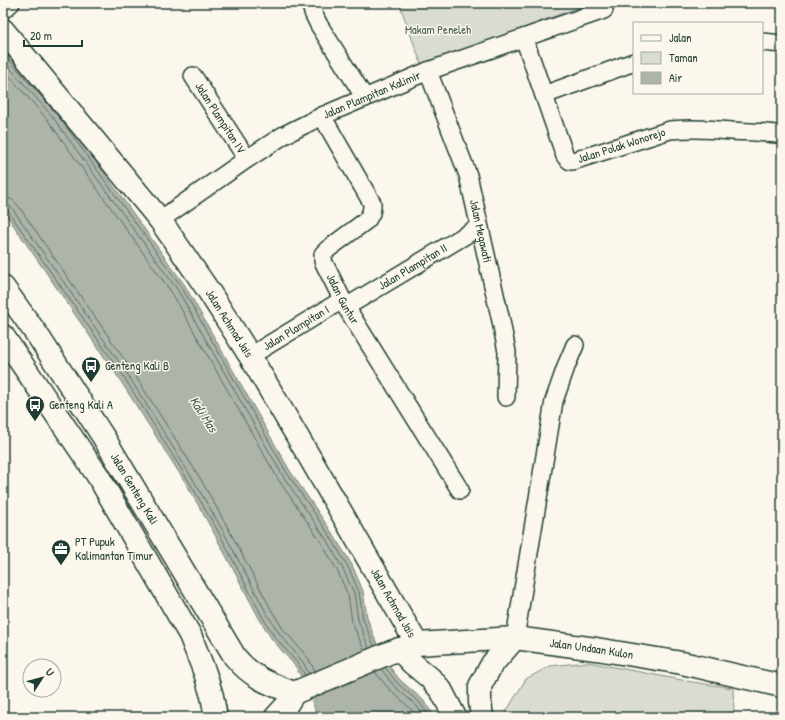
<svg xmlns="http://www.w3.org/2000/svg" width="785" height="720" font-family="'Patrick Hand',sans-serif">
  <style>
    .green { fill: #dbdcd1; stroke: #7d8c82 }
    .water { fill: #adb4aa; stroke: #74847b }
    .lines { fill: none; stroke-linecap: round; stroke-linejoin: round }
    .shore { stroke: #586d63; stroke-width: 1 }
    .street-casing { stroke: #1f3d34; stroke-width: 20 }
    .secondary-casing { stroke: #1f3d34; stroke-width: 25 }
    .street { stroke: #fbf7ec; stroke-width: 17 }
    .secondary { stroke: #fbf7ec; stroke-width: 22 }
    .labels { text-anchor: middle; stroke-width: 3; stroke-linejoin: round; paint-order: stroke }
    .park-label { font-size: 12px; fill: #455d53; stroke: #fbf7ec }
    .street-label { font-size: 12px; fill: #1f3d34; stroke: #fbf7ec }
    .poi-label { font-size: 12px; fill: #1f3d34; stroke: #fbf7ec; text-anchor: start }
    .water-label { font-size: 13px; font-style: italic; fill: #425b52; stroke: #fbf7ec }
  </style>
  <rect width="100%" height="100%" fill="#fbf7ec"/>
  <filter id="ink" filterUnits="userSpaceOnUse"><feTurbulence type="fractalNoise" baseFrequency=".025" numOctaves="2"/><feDisplacementMap in="SourceGraphic" scale="8" xChannelSelector="R" yChannelSelector="G"/><feConvolveMatrix kernelMatrix="1 2 1 2 8 2 1 2 1" color-interpolation-filters="sRGB"/></filter>
  <g filter="url(#ink)">
    <path class="green" d="M399,3H590L422,66Z
      M588,662L692,682L733,688L734,712L687,717H507L506,712L526,679L550,666Z"/>
    <path class="water" d="M3,47L59,110L184,284L290,471L333,534L352,565L363,591L367,617L374,637L385,661L400,680L423,700L435,717H318L305,684L296,667L271,638L259,618L215,535L187,485L118,377L3,210Z"/>
    <g class="lines">
      <path class="shore" d="M3,53L54,111
        M3,60L52,116L177,289L283,476L326,539L343,569L354,593L358,620L369,648
        M3,69L47,119L172,293L278,479L321,542L338,572L348,595L352,622L364,650
        M56,113L181,286L287,473L330,536L348,567L359,592L363,619L374,646
        M3,198L11,199L17,204L131,369L200,478L228,528L272,611L283,629L308,658L315,671
        M3,204L8,205L12,208L126,372L194,481L223,531L267,614L279,633L303,662L309,674
        M3,209H6L8,211L122,374L190,483L219,533L262,616L274,636L299,665L305,675
        M385,667L397,683L420,703L430,717
        M381,669L394,686L417,706L424,717
        M375,672L389,689L412,710L417,717"/>
      <defs>
        <g id="street">
          <path d="M310,3L314,15L319,25L365,98"/>
          <path d="M3,10L11,3"/>
          <path id="s1" d="M524,38L565,156L570,161H573L670,130C691,128 712,129 732,131C749,132 766,132 782,135"/>
          <path d="M762,42L782,44"/>
          <path id="s2" d="M428,71L468,175L501,321L507,352L506,397"/>
          <path id="s3" d="M193,76L247,159"/>
          <path d="M544,95L634,62"/>
          <path id="s4" d="M322,116L372,203V207L371,213L367,220L328,249L323,254V261L346,307L460,490"/>
          <path id="s5" d="M160,220L247,159L284,135L322,116L428,71L604,10"/>
          <path id="s6" d="M346,307L479,227"/>
          <path id="s7" d="M250,356L342,300"/>
          <path d="M515,638L554,401L567,364L575,345"/>
        </g>
        <g id="secondary">
          <path id="s8" d="M3,30L160,220L208,290L250,356L310,458L417,644"/>
          <path id="s9" d="M3,287L38,336L104,438L235,657C252,678 270,684 294,693L391,652L417,644L515,638L596,649L682,663L782,686"/>
          <path d="M3,336L98,476L190,635L205,673L212,696L216,717"/>
          <path d="M399,649L412,663L430,678L441,690L455,717"/>
          <path d="M276,717L286,706L294,693"/>
          <path d="M482,717L480,702V686L492,664L502,653L515,638"/>
        </g>
      </defs>
      <use href="#street" class="street-casing"/>
      <use href="#secondary" class="secondary-casing"/>
      <use href="#street" class="street"/>
      <use href="#secondary" class="secondary"/>
    </g>
  </g>
  <defs>
    <symbol id="bus-pin" viewBox="-11 -11 22 30"><path d="M0 17L-7.5 6A9.5 9.5 0 1 1 7.5 6Z" fill="#1f3d34" stroke="#fbf7ec"/><path d="M-5-6H5V4H4V6H2V4H-2V6H-4V4H-5ZM-3.5-4V0h7V-4ZM-3.5 1.2v1.5H-2V1.2ZM2 1.2v1.5H3.5V1.2Z" fill="#fff"/></symbol>
    <symbol id="office-pin" viewBox="-11 -11 22 30"><path d="M0 17L-7.5 6A9.5 9.5 0 1 1 7.5 6Z" fill="#1f3d34" stroke="#fbf7ec"/><path d="M-6-3h4V-5.5h4V-3h4V5H-6ZM-1-4.5V-3h2v-1.5ZM-6 0V1H6V0Z" fill="#fff"/></symbol>
  </defs>
  <g fill-rule="evenodd">
    <use href="#bus-pin" x="80" y="355" width="22" height="30"/>
    <use href="#bus-pin" x="24" y="394" width="22" height="30"/>
    <use href="#office-pin" x="50" y="538" width="22" height="30"/>
  </g>
  <g class="labels">
    <g class="park-label">
      <text x="438" y="34">Makam Peneleh</text>
    </g>
    <g class="street-label">
      <text dy="4" stroke="none"><textPath href="#s5" startOffset="247">Jalan Plampitan Kalimir</textPath></text>
      <text dy="4" stroke="none"><textPath href="#s3" startOffset="50">Jalan Plampitan IV</textPath></text>
      <text dy="4" stroke="none"><textPath href="#s1" startOffset="186">Jalan Polak Wonorejo</textPath></text>
      <text dy="4" stroke="none"><textPath href="#s2" startOffset="169">Jalan Megawati</textPath></text>
      <text dy="4" stroke="none"><textPath href="#s6" startOffset="78">Jalan Plampitan II</textPath></text>
      <text dy="4" stroke="none"><textPath href="#s4" startOffset="224">Jalan Guntur</textPath></text>
      <text dy="4" stroke="none"><textPath href="#s8" startOffset="371">Jalan Achmad Jais</textPath></text>
      <text dy="4" stroke="none"><textPath href="#s7" startOffset="54">Jalan Plampitan I</textPath></text>
      <text dy="4" stroke="none"><textPath href="#s9" startOffset="241">Jalan Genteng Kali</textPath></text>
      <text dy="4" stroke="none"><textPath href="#s8" startOffset="695">Jalan Achmad Jais</textPath></text>
      <text dy="4" stroke="none"><textPath href="#s9" startOffset="815">Jalan Undaan Kulon</textPath></text>
    </g>
    <g class="poi-label">
      <text x="105" y="370">Genteng Kali B</text>
      <text x="49" y="409">Genteng Kali A</text>
      <text x="75" y="546">PT Pupuk<tspan x="75" dy="14">Kalimantan Timur</tspan></text>
    </g>
    <g class="water-label">
      <text transform="translate(204 414) rotate(57)" y="5">Kali Mas</text>
    </g>
  </g>
  <rect width="785" height="720" fill="none" stroke="#fbf7ec" stroke-width="16"/>
  <rect x="8" y="8" width="769" height="704" fill="none" stroke="#1f3d34" stroke-width="1.5" filter="url(#ink)"/>
  <rect x="633" y="22" width="130" height="72" fill="#fbf7ec" stroke="#a3ada2"/>
  <rect x="641" y="35" width="20" height="6" fill="#fbf7ec" stroke="#a3ada2"/>
  <text x="669" y="42" font-size="12" fill="#1f3d34">Jalan</text>
  <rect x="641" y="52" width="20" height="12" fill="#dbdcd1" stroke="#a3ada2"/>
  <text x="669" y="62" font-size="12" fill="#1f3d34">Taman</text>
  <rect x="641" y="72" width="20" height="12" fill="#adb4aa" stroke="#a3ada2"/>
  <text x="669" y="82" font-size="12" fill="#1f3d34">Air</text>
  <g transform="translate(42 678) rotate(54)"><circle r="19" fill="#fbf7ec" stroke="#a3ada2"/>
  <path d="M0-3L7 15L0 10L-7 15Z" fill="#1f3d34"/>
  <text y="-6" font-size="11" font-weight="bold" text-anchor="middle" fill="#1f3d34">U</text>
  </g>
  <path d="M24 40v6h58v-6" fill="none" stroke="#1f3d34" stroke-width="2"/>
  <text x="30" y="40" font-size="12" fill="#1f3d34" stroke="#fbf7ec" stroke-width="3" paint-order="stroke">20 m</text>
</svg>
